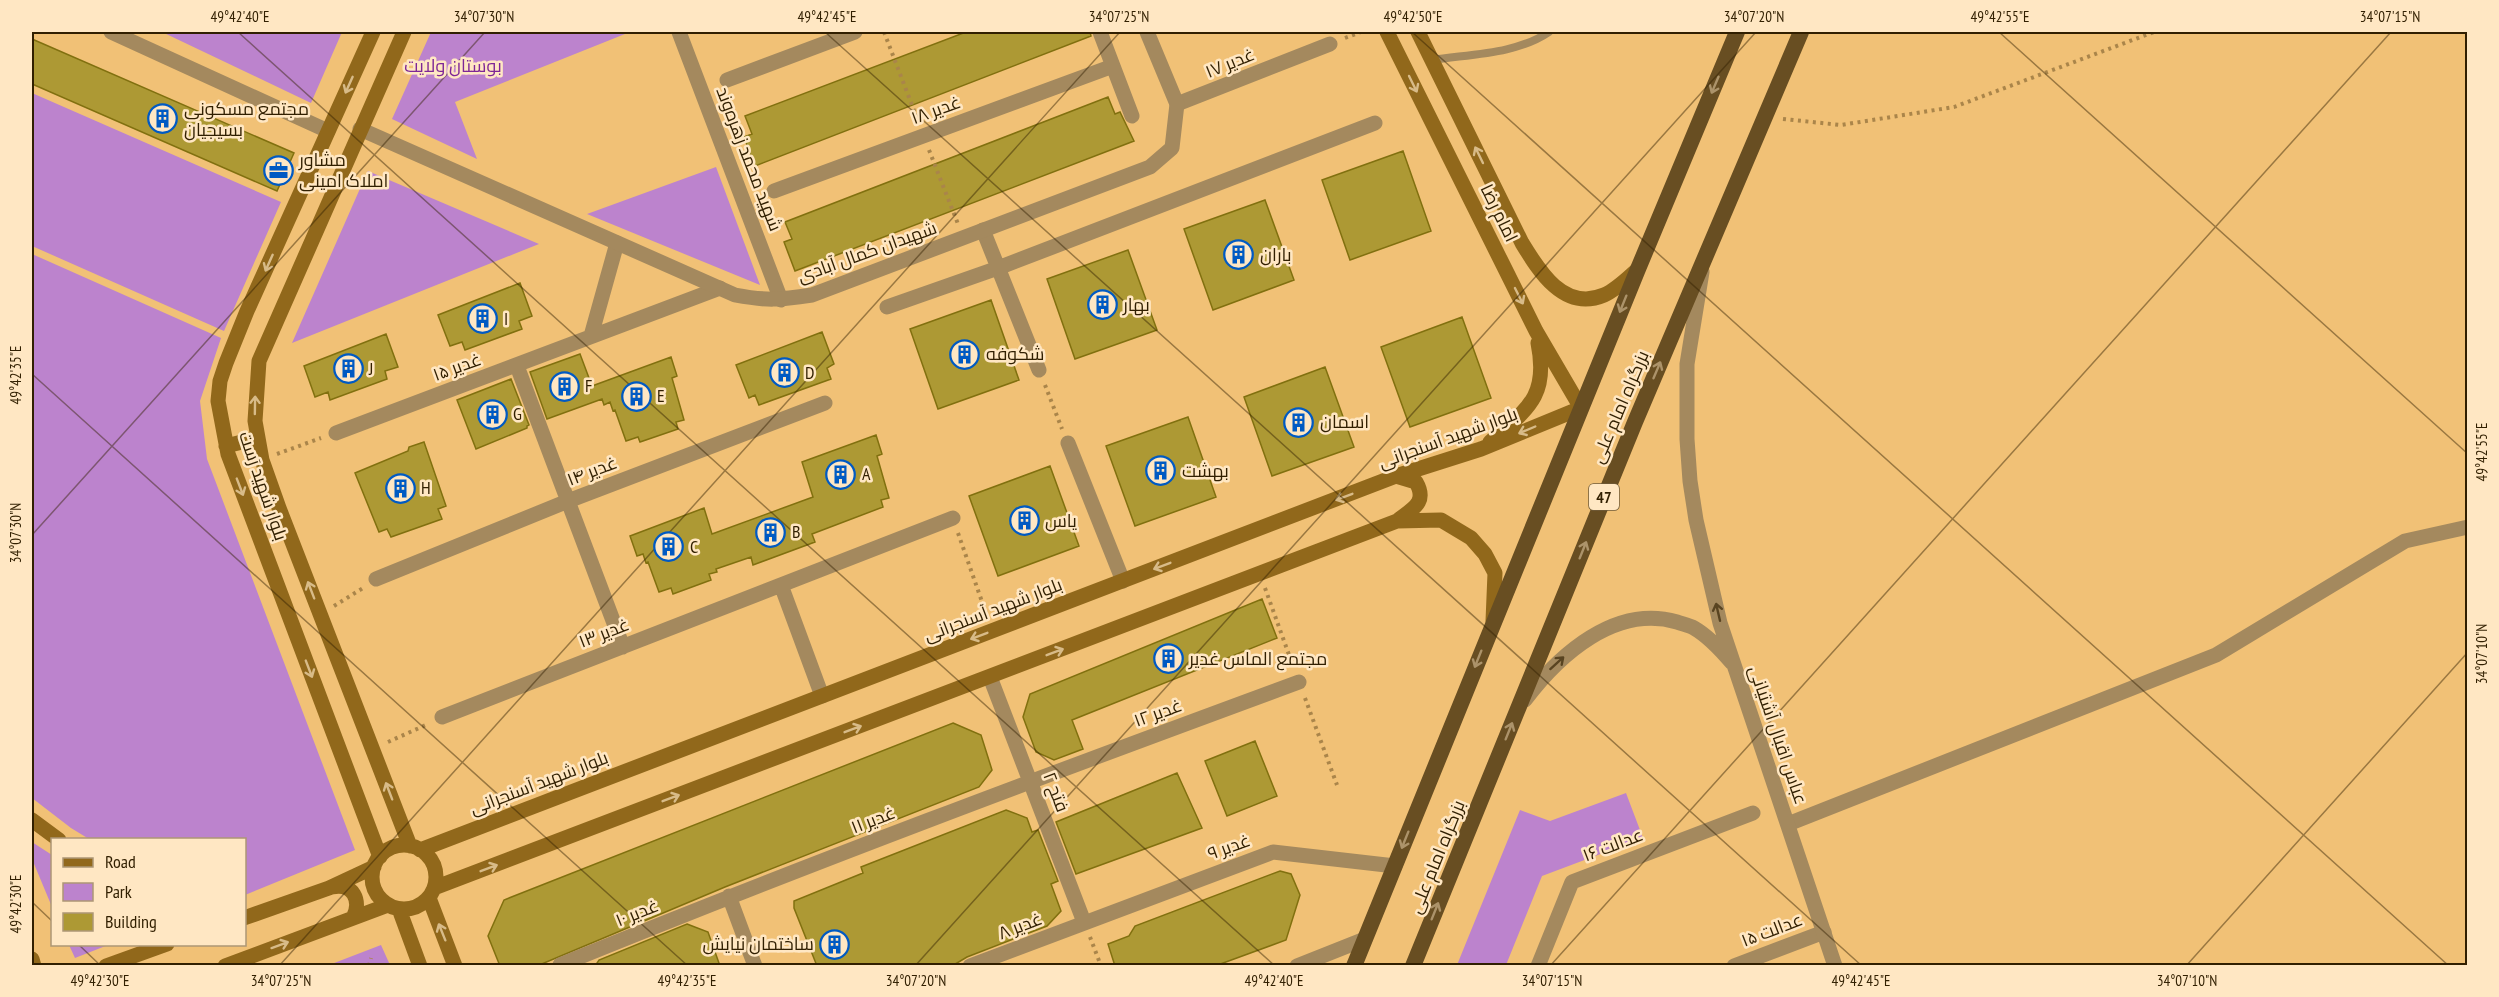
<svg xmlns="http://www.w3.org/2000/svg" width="2499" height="997" font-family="'PT Sans Narrow',Cairo,sans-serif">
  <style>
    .green { fill: #bc83cd }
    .building { fill: #ad9934; stroke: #81700f; stroke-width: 1.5 }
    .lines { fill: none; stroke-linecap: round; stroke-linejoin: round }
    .path { stroke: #aa854a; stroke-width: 4; stroke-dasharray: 3 4.5; stroke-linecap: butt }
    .service { stroke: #a4895e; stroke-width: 8 }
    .minor { stroke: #a4895e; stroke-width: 15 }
    .tertiary { stroke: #a4895e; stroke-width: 15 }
    .secondary { stroke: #91681b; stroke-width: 15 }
    .trunk { stroke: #684e22; stroke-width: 16 }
    .oneway { stroke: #d8bb88 }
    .oneway2 { stroke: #ac936a }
    .oneway3 { stroke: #594421 }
    .ticks { fill: none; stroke: #311f00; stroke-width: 1.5; stroke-opacity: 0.45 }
    .labels { text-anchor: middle; stroke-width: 5; stroke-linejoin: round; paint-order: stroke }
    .shield { fill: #ffe7c3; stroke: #6f5b3a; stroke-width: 1.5 }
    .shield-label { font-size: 16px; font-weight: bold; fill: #311f00 }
    .street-label { font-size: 18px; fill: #311f00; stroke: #ffe7c3 }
    .park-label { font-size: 18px; fill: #7e2696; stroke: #ffe7c3 }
    .poi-label { font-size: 18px; fill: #311f00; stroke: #ffe7c3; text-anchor: start }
    .neatline { fill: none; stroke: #311f00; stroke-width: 2 }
    .ticks-label { font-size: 15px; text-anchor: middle; fill: #311f00 }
  </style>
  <rect width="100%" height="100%" fill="#f1c176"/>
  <path class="green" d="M162,32H342L311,103Z
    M431,32H630L455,102L477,159L392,119Z
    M32,93L281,202L224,331L32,246Z
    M716,167L760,285L587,214Z
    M368,171L539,244L292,343L366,175Z
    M32,254L221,338L200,401L207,459L355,850L245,895L244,840L89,839L71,828L32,798Z
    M1626,793L1643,838L1542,876L1506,965H1457L1520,810L1550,821Z
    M32,842L52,855V907L32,859Z
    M69,945H108L75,958Z
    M381,945L390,965H329Z"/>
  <path class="building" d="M966,32H1090L1091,36L755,166L744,137L752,134L745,116Z
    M32,39L294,153L277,191L32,84Z
    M1108,97L1115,114L1120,112L1134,141L795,271L784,242L792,239L785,222Z
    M1403,151L1431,231L1350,260L1322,180Z
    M1265,200L1294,280L1213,310L1184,229Z
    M1128,250L1157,330L1075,359L1047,279Z
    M520,283L532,316L519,321L522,329L465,350L462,342L450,346L438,315Z
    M991,300L1019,380L938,409L910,329Z
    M1462,317L1491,398L1410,427L1381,347Z
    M822,332L834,364L827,368L831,379L759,405L755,395L749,398L736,365Z
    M386,334L398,367L385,371L387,379L330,400L328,392L315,397L304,366Z
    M580,354L592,386L671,357L677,376L672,378L684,420L676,422L678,429L640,442L638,437L626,441L615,410L613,411L610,402L604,405L602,399L547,419L530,372Z
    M1325,367L1354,447L1272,476L1244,397Z
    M511,379L529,425L527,426V428L476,449L457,400Z
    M1188,417L1216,497L1135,526L1106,446Z
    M876,435L882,454L877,456L889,498L881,500L883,507L812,534L815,542L753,565L751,557L716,569L717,572L709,574L711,580L673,594L671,588L659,592L648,562L646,563L643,554L637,556L630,536L704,508L712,534L813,497L802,462Z
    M424,442L446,506L438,509L442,519L391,537L387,529L379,532L355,473L408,451L409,447Z
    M1050,466L1079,546L998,576L969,496Z
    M1262,599L1277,638L1072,720L1083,749L1054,760L1036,752L1023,717L1030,694Z
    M953,723L981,735L992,770L979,787L725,887L537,966H500L488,936L504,900Z
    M1255,741L1277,796L1227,816L1205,761Z
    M1177,773L1202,828L1076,874L1056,822Z
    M1006,810L1027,818L1032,832L1038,830L1058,881L1051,884L1061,911L1047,926L967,957L952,966H817L794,908V901L863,873L861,867Z
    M1280,871L1291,874L1300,895L1286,940L1215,966H1115L1108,944L1129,936L1135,926Z
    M687,924L708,932L720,966H595L599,960Z"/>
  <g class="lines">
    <path class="path" d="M884,32L918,121
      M1345,38L1361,32
      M1783,119L1841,125L1954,107L2154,32
      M929,150L958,224
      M1045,385L1062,429
      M277,454L321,438
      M958,533L987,616
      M1265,588L1293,666
      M334,606L363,588
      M1305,698L1337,785
      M388,742L428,724
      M1090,937L1101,966
      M369,966L371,958"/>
    <path class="service" d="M1432,60C1471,54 1517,54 1549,32"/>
    <path class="minor" d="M111,32L328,131
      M679,32L781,300
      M1100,32L1132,116
      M727,80L855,32
      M1177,104L1330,44
      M774,191L1113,66
      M983,230L1039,370
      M887,307L998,268L1375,123
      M591,336L617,243
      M517,366L623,647
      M336,433L720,288
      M1068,443L1123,581
      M376,579L568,501L825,403
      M781,585L822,696
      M990,677L1084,922
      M442,717L953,518
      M1788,824L2216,655L2405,541L2468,527
      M729,896L755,966
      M560,965C805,865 1052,773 1299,682
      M970,966L1273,852L1395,866
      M1538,966L1572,882L1753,813
      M1734,966L1824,932"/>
    <path class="tertiary" d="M360,129L735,295C767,301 779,300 812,295L1150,167L1172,148L1177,104L1147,32
      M1702,272L1687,364V439L1690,481L1696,520L1720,623L1835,966
      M1525,700C1559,655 1615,604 1677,622C1682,624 1689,625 1694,628C1708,636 1721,650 1732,663
      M1297,966L1365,939"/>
    <path class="secondary" d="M373,32L247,311L226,363L220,381L218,401L228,454L380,857
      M404,32L259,361L255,421L262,460L279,508L410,846
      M1418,32L1522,243C1539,271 1564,312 1604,295C1616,290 1628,278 1638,269
      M1490,442C1527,409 1549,397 1538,343
      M226,446L258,438
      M1396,476L1416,482C1428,503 1412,509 1397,521
      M32,820L59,840
      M372 877a32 32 0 1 1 64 0a32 32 0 1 1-64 0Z
      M420,850L1396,476L1481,449L1581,408L1536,331L1387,32
      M332,887C353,882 362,901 353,918
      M434,888L1397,521L1441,520L1471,538L1485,554L1495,573L1493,621
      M429,898L455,966
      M399,909L420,966
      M244,918L329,888L374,867
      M32,959L34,966
      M106,966L167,944
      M225,966L388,905"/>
    <path class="trunk" d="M1354,966L1638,269L1737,32
      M1413,966L1635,422L1801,32"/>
  </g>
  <defs><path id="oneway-shaft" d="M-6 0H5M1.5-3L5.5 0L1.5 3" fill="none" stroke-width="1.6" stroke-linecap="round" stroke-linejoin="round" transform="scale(1.5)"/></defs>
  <g class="oneway">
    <use href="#oneway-shaft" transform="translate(1413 84) rotate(64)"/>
    <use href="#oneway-shaft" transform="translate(349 85) rotate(114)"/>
    <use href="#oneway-shaft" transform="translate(1479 155) rotate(-116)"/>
    <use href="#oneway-shaft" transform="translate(269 263) rotate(114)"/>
    <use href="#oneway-shaft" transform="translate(1519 296) rotate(63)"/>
    <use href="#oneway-shaft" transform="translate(255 405) rotate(-89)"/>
    <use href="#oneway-shaft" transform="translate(1527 430) rotate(157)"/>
    <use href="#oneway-shaft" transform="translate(240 487) rotate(69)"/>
    <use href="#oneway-shaft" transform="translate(1344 497) rotate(159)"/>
    <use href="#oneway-shaft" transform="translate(1162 566) rotate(159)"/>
    <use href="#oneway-shaft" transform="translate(311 590) rotate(-111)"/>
    <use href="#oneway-shaft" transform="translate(979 636) rotate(159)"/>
    <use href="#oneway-shaft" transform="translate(1055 652) rotate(-21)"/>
    <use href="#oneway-shaft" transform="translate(309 669) rotate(69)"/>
    <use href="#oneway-shaft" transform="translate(853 729) rotate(-21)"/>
    <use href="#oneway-shaft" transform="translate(389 791) rotate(-111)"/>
    <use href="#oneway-shaft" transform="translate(671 798) rotate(-21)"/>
    <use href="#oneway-shaft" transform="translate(489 868) rotate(-21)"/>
    <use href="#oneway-shaft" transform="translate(442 932) rotate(-112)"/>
    <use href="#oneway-shaft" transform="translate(280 945) rotate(-20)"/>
  </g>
  <g class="oneway2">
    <use href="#oneway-shaft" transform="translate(1715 85) rotate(113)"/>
    <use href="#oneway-shaft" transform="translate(1623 304) rotate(112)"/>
    <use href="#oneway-shaft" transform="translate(1657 370) rotate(-67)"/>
    <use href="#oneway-shaft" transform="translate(1583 550) rotate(-68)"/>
    <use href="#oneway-shaft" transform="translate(1478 659) rotate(112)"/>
    <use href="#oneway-shaft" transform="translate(1509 731) rotate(-68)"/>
    <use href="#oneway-shaft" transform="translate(1405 840) rotate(112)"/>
    <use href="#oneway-shaft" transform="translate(1435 911) rotate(-68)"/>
  </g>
  <g class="oneway3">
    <use href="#oneway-shaft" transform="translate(1718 612) rotate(-103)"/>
    <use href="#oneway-shaft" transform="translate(1557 663) rotate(-42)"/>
  </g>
  <path class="ticks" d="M238,32L1275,966M825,32L1862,966M1412,32L2449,966M1999,32L2468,454M32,374L688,966M32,535L485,32M32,902L52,921M78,944L101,966M279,966L1120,32M915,966L1756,32M1550,966L2391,32M2186,966L2468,652"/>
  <defs>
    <symbol id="building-ring" viewBox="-11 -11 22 22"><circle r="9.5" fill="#ffe7c3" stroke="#005ac3" stroke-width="1.5"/><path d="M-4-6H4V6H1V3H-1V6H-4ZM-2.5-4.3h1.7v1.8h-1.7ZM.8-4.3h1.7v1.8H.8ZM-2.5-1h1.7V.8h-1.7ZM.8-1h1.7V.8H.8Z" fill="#005ac3"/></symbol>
    <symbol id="office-ring" viewBox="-11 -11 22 22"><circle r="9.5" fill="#ffe7c3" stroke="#005ac3" stroke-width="1.5"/><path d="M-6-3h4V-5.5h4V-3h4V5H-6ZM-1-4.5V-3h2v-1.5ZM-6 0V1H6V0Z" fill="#005ac3"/></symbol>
  </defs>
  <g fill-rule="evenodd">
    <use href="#building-ring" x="146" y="102" width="33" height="33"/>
    <use href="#office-ring" x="262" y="154" width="33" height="33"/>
    <use href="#building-ring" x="1222" y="238" width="33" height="33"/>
    <use href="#building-ring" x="1086" y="288" width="33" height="33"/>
    <use href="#building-ring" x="466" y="302" width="33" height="33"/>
    <use href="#building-ring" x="948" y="338" width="33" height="33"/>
    <use href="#building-ring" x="332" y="352" width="33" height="33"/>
    <use href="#building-ring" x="768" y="356" width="33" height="33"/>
    <use href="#building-ring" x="548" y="370" width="33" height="33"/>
    <use href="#building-ring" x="620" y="380" width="33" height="33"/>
    <use href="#building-ring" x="476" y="398" width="33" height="33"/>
    <use href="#building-ring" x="1282" y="406" width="33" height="33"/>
    <use href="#building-ring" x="1144" y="454" width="33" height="33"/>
    <use href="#building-ring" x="824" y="458" width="33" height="33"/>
    <use href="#building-ring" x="384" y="472" width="33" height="33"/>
    <use href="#building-ring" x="1008" y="504" width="33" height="33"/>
    <use href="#building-ring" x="754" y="516" width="33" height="33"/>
    <use href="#building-ring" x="652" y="530" width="33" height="33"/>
    <use href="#building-ring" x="1152" y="642" width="33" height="33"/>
    <use href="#building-ring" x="818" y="928" width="33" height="33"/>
  </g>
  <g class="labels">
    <rect class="shield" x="1589" y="484" width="30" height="26" rx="4.5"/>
    <g class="shield-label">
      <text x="1604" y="503">47</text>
    </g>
    <g class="street-label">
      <text transform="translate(1230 63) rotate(-22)" y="6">غدیر ۱۷</text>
      <text transform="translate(936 110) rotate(-20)" y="6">غدیر ۱۸</text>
      <text transform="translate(749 159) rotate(69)" y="6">شهید محمد زهره‌وند</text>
      <text transform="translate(1499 213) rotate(64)" y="6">امام رضا</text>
      <text transform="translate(867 252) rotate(-20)" y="6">شهیدان کمال آبادی</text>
      <text transform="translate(457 367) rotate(-20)" y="6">غدیر ۱۵</text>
      <text transform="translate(1620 407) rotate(-67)" y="6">بزرگراه امام علی</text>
      <text transform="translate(1448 438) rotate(-20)" y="6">بلوار شهید آسنجرانی</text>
      <text transform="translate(592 471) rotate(-21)" y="6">غدیر ۱۴</text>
      <text transform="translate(263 486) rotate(71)" y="6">بلوار شهید رَست</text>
      <text transform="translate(993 610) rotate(-21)" y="6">بلوار شهید آسنجرانی</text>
      <text transform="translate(604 633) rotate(-21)" y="6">غدیر ۱۳</text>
      <text transform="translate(1158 713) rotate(-20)" y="6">غدیر ۱۲</text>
      <text transform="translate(1778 735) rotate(71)" y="6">عباس اقبال آشتیانی</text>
      <text transform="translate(539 783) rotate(-21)" y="6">بلوار شهید آسنجرانی</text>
      <text transform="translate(1056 792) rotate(69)" y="6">فتح ۲</text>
      <text transform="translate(873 820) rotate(-21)" y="6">غدیر ۱۱</text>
      <text transform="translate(1613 845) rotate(-21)" y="6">عدالت ۱۶</text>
      <text transform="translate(1229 847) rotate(-20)" y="6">غدیر ۹</text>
      <text transform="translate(1437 857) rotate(-68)" y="6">بزرگراه امام علی</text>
      <text transform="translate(637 913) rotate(-22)" y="6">غدیر ۱۰</text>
      <text transform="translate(1020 926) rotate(-21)" y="6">غدیر ۸</text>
      <text transform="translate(1772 930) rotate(-21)" y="6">عدالت ۱۵</text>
    </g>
    <g class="park-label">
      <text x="453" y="72">بوستان ولایت</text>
    </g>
    <g class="poi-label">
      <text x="184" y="115">مجتمع مسکونی<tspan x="184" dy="21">بسیجیان</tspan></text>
      <text x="299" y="166">مشاور<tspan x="299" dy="21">املاک امینی</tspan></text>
      <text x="1260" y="261">باران</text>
      <text x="1123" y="311">بهار</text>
      <text x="504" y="325">I</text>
      <text x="986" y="360">شکوفه</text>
      <text x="369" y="375">J</text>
      <text x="805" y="379">D</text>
      <text x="585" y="392">F</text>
      <text x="657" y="402">E</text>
      <text x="513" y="420">G</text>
      <text x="1320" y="428">اسمان</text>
      <text x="1182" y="477">بهشت</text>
      <text x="862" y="480">A</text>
      <text x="421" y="494">H</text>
      <text x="1045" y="527">یاس</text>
      <text x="792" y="538">B</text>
      <text x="690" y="553">C</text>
      <text x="1189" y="665">مجتمع الماس غدیر</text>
      <text x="814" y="950" text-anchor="end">ساختمان نیایش</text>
    </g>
  </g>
  <rect width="2499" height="997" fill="none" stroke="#ffe7c3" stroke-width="66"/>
  <rect x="51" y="838" width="195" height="108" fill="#ffe7c3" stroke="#ad9775" stroke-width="1.5"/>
  <rect x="63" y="858" width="30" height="9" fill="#91681b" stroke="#ad9775" stroke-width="1.5"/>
  <text x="105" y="868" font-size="18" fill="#311f00">Road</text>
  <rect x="63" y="883" width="30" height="18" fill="#bc83cd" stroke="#ad9775" stroke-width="1.5"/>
  <text x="105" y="898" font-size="18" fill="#311f00">Park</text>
  <rect x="63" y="913" width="30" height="18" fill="#ad9934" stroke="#ad9775" stroke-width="1.5"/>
  <text x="105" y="928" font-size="18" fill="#311f00">Building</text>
  <rect x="33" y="33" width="2433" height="931" class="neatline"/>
  <g class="ticks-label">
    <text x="240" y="22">49°42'40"E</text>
    <text x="484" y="22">34°07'30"N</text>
    <text x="827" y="22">49°42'45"E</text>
    <text x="1119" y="22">34°07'25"N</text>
    <text x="1413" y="22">49°42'50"E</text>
    <text x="1754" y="22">34°07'20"N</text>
    <text x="2000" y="22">49°42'55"E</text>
    <text x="2390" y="22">34°07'15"N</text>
    <text transform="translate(16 375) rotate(-90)" y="5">49°42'35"E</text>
    <text transform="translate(2482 452) rotate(-90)" y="5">49°42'55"E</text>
    <text transform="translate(16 533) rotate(-90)" y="5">34°07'30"N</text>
    <text transform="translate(2482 654) rotate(-90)" y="5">34°07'10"N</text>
    <text transform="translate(16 904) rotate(-90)" y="5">49°42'30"E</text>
    <text x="100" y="986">49°42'30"E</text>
    <text x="281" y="986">34°07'25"N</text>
    <text x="687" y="986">49°42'35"E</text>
    <text x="916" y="986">34°07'20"N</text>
    <text x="1274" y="986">49°42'40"E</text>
    <text x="1552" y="986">34°07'15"N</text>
    <text x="1861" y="986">49°42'45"E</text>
    <text x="2187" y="986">34°07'10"N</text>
  </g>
</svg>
